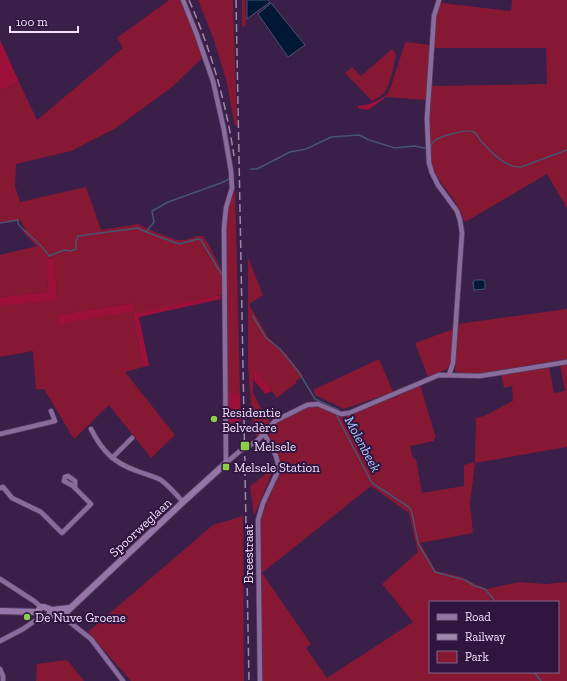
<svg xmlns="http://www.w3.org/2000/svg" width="567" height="681" font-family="'Zilla Slab',serif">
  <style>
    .green { fill: #871834; fill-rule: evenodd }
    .forest { fill: #9c103a }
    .water { fill: #001735; stroke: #485471 }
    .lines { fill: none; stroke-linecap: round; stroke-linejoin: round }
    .stream { stroke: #485471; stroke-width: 1.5 }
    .street-casing { stroke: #533b5f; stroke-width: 6 }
    .secondary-casing { stroke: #533b5f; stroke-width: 8 }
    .street { stroke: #8a6c9c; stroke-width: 4.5 }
    .secondary { stroke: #9676a9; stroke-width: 6 }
    .rail { stroke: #9e89ab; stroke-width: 1.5; stroke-dasharray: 8 4; stroke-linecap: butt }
    .poi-dot { fill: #8ace48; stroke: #30153e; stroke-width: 1.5 }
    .labels { text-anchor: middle; stroke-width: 4; stroke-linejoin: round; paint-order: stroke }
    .poi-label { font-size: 13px; fill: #f1e1fc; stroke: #30153e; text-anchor: start }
    .street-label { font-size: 13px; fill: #f1e1fc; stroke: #30153e }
    .water-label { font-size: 14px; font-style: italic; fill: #a2cbfb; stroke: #30153e }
  </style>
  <rect width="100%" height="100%" fill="#3a1f49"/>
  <path class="green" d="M169,0H182L204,56L172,87L116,128L71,151L16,164L15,186L20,202L86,187L101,230L138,224L152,231L177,240H185L198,236H203L209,245L223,273L224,294L133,315L143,367L125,372L175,435L151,458L109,405L74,439L44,389H36L33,351L0,357V306L57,299L56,279L53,258L46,259L48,292L0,297V255L37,246L22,231L26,230L20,220L0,223V90L19,82L37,120L123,48L117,38ZM134,303L135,311L58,323L57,315Z
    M198,0H233L237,126H235L226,79L213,37Z
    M242,0H245L246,25L242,27Z
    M512,0H567V208L547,174L465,222C462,215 459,207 454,200C448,191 440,183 435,172C426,152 430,109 432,86L547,84L546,48H434L437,11L441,3L511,11Z
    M407,42L430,45L426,100L386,97L391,86L405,43Z
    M392,49L396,54C394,66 391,82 385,92C382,96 376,99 372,101L345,73L352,67L361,76Z
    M235,187L240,393H228L226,228L227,213Z
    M248,257L263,295L249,304L251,308L268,337L287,355L303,376L296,381V383L277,398L254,368L253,392L258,403L270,422L257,437L253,431L248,367Z
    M567,309V359L483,373C474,374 462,376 455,371L458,324Z
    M454,329L450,366L447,369L428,377L415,343Z
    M379,359L393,392L344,409L315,395L313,390Z
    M567,364V447L475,463L470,504L473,533L420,543L436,571L461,577L475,584L487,589L519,582L546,584L567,582V681H263L260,574L261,516L282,468C281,456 270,448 269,438C267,423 306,404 317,407C331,409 333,419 348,416L420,385L436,438L434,439V441L410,446L413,459H416L422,493L464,486V465L475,462L476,418L484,416L513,401L512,386L504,388L501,374L549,366L554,393L565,391L560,365ZM371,486L409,513L418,552L382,584L413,622L327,678L306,648L311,644L262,573ZM430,602H558V672H430Z
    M274,468L254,516L250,486Z
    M243,516L244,681H131L88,632L213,525Z
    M67,660L84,681H36L37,664Z"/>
  <path class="forest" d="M0,40L19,82L0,90Z
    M388,94L386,97L368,110L358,108V106C370,105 378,101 388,94Z
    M54,258L56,279L57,300L0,306V297L48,292L46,259Z
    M220,295L221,299L139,317L149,366L143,367L133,314Z
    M134,303L135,311L58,324L57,315Z
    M253,367L272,391L265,394L254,380Z
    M228,393H240L241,422L227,424Z"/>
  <path class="water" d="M247,0H268L270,2L247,19Z
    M271,3L305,45L288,57L258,14Z
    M475,280H483L485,281V289L474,290L473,282Z"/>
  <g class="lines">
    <path class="stream" d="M430,148L433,142L437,139C443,136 464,130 470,131C477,132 477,136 481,141C491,152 505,168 521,167L567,150
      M251,169H257L290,152L306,149L331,137L359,135L369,140L395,148L414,146L425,148
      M0,223L18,220V224C28,235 41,243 49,256L64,250L71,251L76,249V242L78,236L138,228L146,232L179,244L198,239L201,240L222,275
      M146,232L154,222L152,211L168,202L221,183L229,179
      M253,316L266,338L280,349L298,371L315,399L339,410L337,416L372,483L409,507L412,513L418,543L435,572L465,580L475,586L485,589L496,602
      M534,672L541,681"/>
    <defs>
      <path id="street" d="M183,0L197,35L213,81L224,130L231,171L232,188L226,208L224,228L226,463
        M439,0L434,16L427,119L429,163L432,173L438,185L457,211L460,220L462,233L453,363L449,375
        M91,429C102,451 114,463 137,471C145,474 154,476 161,480C169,486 176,494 183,502
        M0,434L55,421L51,411
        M112,458L132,438
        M226,463L240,451L257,441L275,421L307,405L318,404L341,414L349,413L439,375L480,376L567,362
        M0,488L3,487L12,498L41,512L62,533L91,504L73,486L64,481L65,477L68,476L75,481V488
        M0,579L34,601L41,607
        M62,616L91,639L123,681
        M0,641L23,629L39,618
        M0,669L3,676V681
        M260,681L258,520L263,503L278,471C280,459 270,444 264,434"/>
      <path id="secondary" d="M0,611L37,612
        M37,612L41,607H44L52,610L70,608
        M37,612L39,618L45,620L49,618L50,611
        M51,615L62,616L183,502L226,463"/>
    </defs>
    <use href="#street" class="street-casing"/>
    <use href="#secondary" class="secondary-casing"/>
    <use href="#street" class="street"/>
    <use href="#secondary" class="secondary"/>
    <path class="rail" d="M189,0C211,50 226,102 234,156
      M236,0L249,681"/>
  </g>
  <g class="poi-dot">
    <circle cx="214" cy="419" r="4"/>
    <rect x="240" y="441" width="10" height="10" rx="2"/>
    <rect x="222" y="463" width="8" height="8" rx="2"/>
    <circle cx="27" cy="617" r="4"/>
  </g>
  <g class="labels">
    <g class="poi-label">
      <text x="222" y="417">Residentie<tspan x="222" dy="15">Belvedère</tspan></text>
      <text x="254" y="451">Melsele</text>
      <text x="234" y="472">Melsele Station</text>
      <text x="35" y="622">De Nuve Groene</text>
    </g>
    <g class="street-label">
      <text transform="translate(140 527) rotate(-43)" y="5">Spoorweglaan</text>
      <text transform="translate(248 554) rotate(-90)" y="5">Breestraat</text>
    </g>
    <g class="water-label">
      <text transform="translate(363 444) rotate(62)" y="5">Molenbeek</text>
    </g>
  </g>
  <rect x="429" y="601" width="130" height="72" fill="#30153e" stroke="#7d678a"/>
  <rect x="437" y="614" width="20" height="6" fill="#9676a9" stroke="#7d678a"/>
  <text x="465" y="621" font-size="12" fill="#f1e1fc">Road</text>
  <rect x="437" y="634" width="20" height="6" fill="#9e89ab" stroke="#7d678a"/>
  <text x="465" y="641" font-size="12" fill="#f1e1fc">Railway</text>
  <rect x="437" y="651" width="20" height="12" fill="#871834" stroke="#7d678a"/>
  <text x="465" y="661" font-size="12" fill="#f1e1fc">Park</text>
  <path d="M10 26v6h68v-6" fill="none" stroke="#f1e1fc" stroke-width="2"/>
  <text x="16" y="26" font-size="12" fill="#f1e1fc" stroke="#30153e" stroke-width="3" paint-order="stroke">100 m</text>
</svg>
